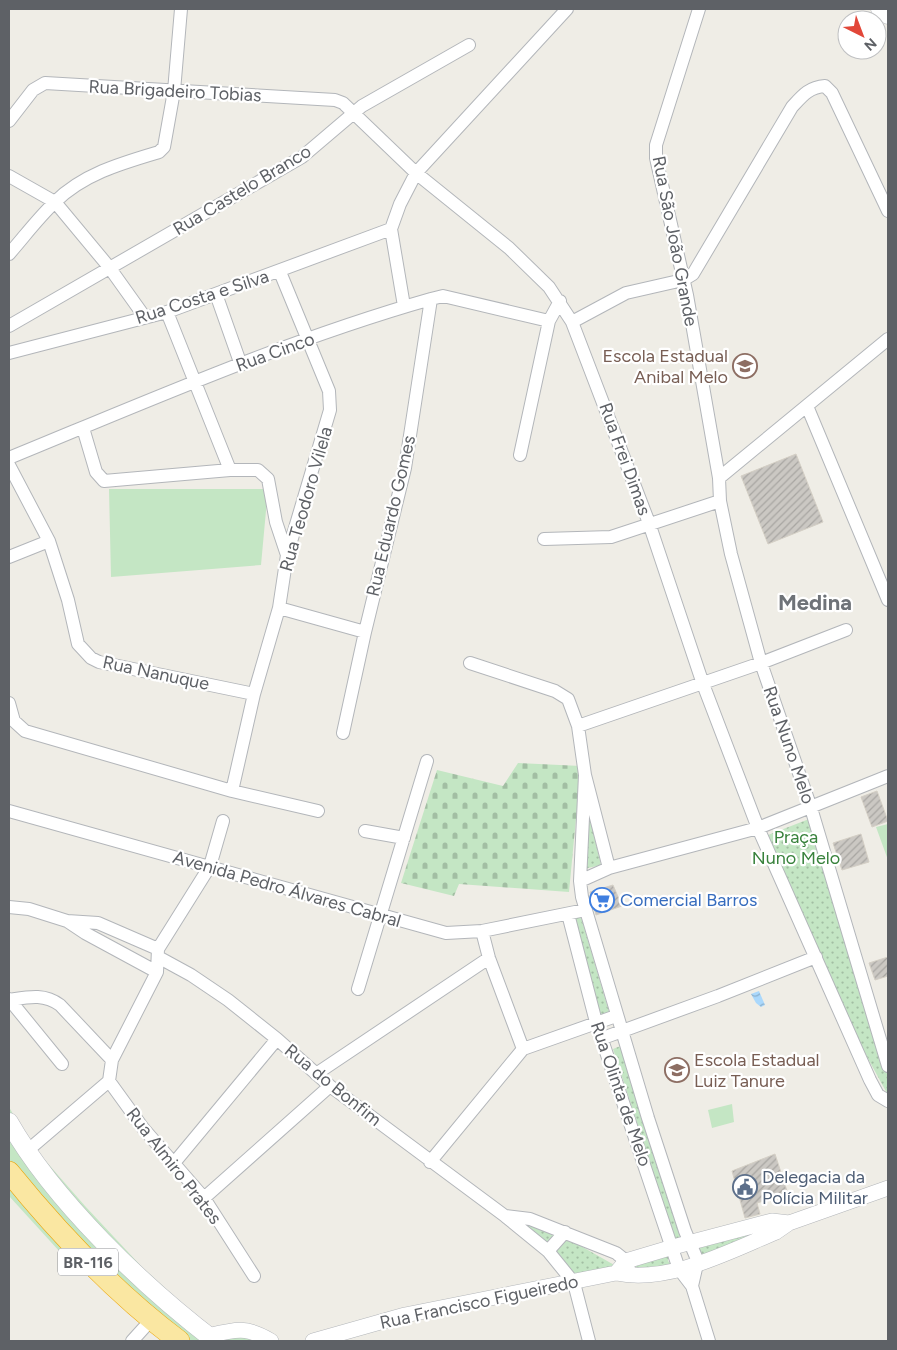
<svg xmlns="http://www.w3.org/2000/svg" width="897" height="1350" font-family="Figtree,sans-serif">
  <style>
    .green { fill: #c4e6c4 }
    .cemetery { fill: url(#cemetery-stones) }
    .park { fill: url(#park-dots) }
    .water { fill: url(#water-waves) }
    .building { fill: url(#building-hatch); stroke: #d4cfc5 }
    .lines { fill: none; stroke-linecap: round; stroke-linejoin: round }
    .minor-casing { stroke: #b3b6ba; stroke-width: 14 }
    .tertiary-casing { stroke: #b3b6ba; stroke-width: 16 }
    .secondary-casing { stroke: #b5b8bd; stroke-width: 19 }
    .trunk-casing { stroke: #eca60a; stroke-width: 22 }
    .minor { stroke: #fff; stroke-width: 12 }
    .tertiary { stroke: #fff; stroke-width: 15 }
    .secondary { stroke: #fff; stroke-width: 18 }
    .trunk { stroke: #fae7a2; stroke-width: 21 }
    .labels { text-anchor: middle; stroke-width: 4.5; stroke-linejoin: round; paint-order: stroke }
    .shield { fill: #fff; stroke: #8e9094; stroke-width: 1 }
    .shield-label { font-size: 16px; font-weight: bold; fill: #5e6166 }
    .street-label { font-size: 18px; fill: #5e6166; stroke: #fff }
    .education-label { font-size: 18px; fill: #785e54; stroke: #fff; text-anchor: end }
    .park-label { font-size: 18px; fill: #38823c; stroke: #fff }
    .shop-label { font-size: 18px; fill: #366cbe; stroke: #fff; text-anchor: start }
    .service-label { font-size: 18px; fill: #4e5e75; stroke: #fff; text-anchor: start }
    .district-label { font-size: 22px; font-weight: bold; fill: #6f7378; stroke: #fff }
  </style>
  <defs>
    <pattern id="cemetery-stones" width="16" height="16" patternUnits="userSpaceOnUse" patternTransform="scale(1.25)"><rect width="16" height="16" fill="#c4e6c4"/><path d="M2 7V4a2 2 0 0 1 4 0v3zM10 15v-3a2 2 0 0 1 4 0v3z" fill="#a2bea3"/></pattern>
    <pattern id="park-dots" width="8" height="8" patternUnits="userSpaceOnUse" patternTransform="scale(1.25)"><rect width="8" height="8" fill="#c4e6c4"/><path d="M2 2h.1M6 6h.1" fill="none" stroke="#a2bea3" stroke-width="1.8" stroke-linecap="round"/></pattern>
    <pattern id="water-waves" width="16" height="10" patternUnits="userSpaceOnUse" patternTransform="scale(1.25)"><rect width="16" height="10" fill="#aad8fc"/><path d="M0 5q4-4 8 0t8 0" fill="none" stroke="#8eb3d0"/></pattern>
    <pattern id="building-hatch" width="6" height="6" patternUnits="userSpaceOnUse" patternTransform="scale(1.25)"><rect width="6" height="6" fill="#cbc8c3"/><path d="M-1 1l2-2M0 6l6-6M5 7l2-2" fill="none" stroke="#a8a6a2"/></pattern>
  </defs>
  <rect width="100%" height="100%" fill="#efede6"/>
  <path class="green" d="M109,489H268L261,565L111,577Z
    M888,824V860L876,827Z
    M732,1104L734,1122L712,1128L708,1110Z
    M9,1107L29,1142L85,1206L142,1267L222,1340L245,1334L257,1341H164L60,1252L9,1196Z"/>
  <path class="cemetery" d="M518,763L581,766L569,892L459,884L454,896L401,883L437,770L503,786Z"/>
  <path class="park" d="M588,811L601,865L584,869Z
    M809,819L882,1052L888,1078V1095L861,1046L768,835Z
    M581,917L610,1015L599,1018L571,919Z
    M623,1045L684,1237L675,1240L613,1049Z
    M522,1223L558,1233L616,1266L574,1274Z
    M762,1231L701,1259L696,1247Z
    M668,1253V1261L672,1265L636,1268L635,1262Z"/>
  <path class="water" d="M759,991L765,1005L761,1007L756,1003L751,994Z"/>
  <path class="building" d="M796,454L823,522L768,544L741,476Z
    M877,791L888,821L872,827L861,797Z
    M861,834L869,862L842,870L833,843Z
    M613,885L622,906L596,915L590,892Z
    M888,957V976L875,980L869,963Z
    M775,1154L788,1194L757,1203L760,1214L745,1218L732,1171Z"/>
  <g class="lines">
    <defs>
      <path id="minor" d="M699,9L656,145V158L687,295L719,478L720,501L731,554L761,663L811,808L888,1066
        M9,121L33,90L45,83L335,100L343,103L416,173L509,248L549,287L572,322L649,523L703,684L758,828L870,1080L878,1095L888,1101
        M9,176L55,202L109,267L144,316
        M9,254C24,237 38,218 55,202C83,174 122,163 159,152L164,147L174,91L181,9
        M216,294L241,365
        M404,306L391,229L400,204L416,173L567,9
        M167,312L230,470H258L268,479L276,522L287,555
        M572,322L626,293L683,280L693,274L792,107C802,96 809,87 825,86L832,93L888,211
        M9,326L302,157L362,106L469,45
        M9,353L167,312L391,229
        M807,406L888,600
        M83,428L96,472L104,481L230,470
        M520,455L549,321L560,301
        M9,458C148,401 287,340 431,299L443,296L549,321
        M9,465L49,541L68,600L78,644L91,658L99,662L254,694
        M719,478L888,339
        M544,539L611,537L720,501
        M9,557L49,541
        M279,608L365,632
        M470,663L555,691L568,699L578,726L585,775L609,868
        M9,703L14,721L25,731L232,791L318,811
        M578,726L761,663L846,630
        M343,733L365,632L405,468L431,299
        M585,775L580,881L582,897L648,1118L685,1231L696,1257L697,1264L692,1286
        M232,791L254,694L279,608L287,555L330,410L329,391L280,272
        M9,811L446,933L482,931L585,910
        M365,831L404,838
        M580,881L609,868L758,828L888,776
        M9,907L29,909L67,921L98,923L158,949
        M568,914L596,1022L679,1269L692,1286L709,1341
        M67,921L85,933L157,972
        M482,931L489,958L523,1049
        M158,957L191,975L228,1000L277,1039L330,1086L505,1216L548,1251L574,1283L589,1341
        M358,989L427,761
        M9,999L62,1064
        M9,1000C28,997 44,993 60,1005L112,1060
        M603,1038L718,996L816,957
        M316,1074L489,958
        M109,1081L143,1128L204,1198L254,1276
        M27,1151L109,1081L112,1060L157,972L158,949L210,866L223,821
        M430,1162L523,1049L616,1016
        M174,1163L277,1039
        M204,1198L330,1086
        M506,1216L530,1219L616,1253L626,1261L629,1269
        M548,1251L565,1232
        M132,1341L151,1320"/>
      <path id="tertiary" d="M616,1273L626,1261L673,1247L772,1221L789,1223
        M208,1336C236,1329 246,1326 271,1341
        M313,1341L405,1315L616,1273C668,1284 728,1252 776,1232L789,1223L888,1188"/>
      <path id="secondary" d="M880,9L888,15
        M9,1122C54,1201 143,1286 215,1341"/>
      <path id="trunk" d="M9,1172C60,1235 114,1292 179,1341"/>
    </defs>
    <use href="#minor" class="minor-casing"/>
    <use href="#tertiary" class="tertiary-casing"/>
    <use href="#secondary" class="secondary-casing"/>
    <use href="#trunk" class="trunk-casing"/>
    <use href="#minor" class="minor"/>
    <use href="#tertiary" class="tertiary"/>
    <use href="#secondary" class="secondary"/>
    <use href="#trunk" class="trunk"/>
  </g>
  <defs>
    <symbol id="school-ring" viewBox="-11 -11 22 22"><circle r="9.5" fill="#fff" stroke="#8d6e63" stroke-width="1.5"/><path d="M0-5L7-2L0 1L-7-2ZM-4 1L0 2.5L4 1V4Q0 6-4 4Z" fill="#8d6e63"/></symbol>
    <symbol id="supermarket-ring" viewBox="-11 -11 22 22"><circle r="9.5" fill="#fff" stroke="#3f7fe0" stroke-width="1.5"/><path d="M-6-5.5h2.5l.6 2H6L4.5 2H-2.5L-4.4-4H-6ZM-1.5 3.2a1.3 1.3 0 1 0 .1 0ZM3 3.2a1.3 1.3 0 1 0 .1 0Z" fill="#3f7fe0"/></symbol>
    <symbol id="civic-ring" viewBox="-11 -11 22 22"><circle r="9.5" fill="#fff" stroke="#5c6f8a" stroke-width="1.5"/><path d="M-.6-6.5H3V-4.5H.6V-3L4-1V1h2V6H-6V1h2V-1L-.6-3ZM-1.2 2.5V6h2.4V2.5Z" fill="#5c6f8a"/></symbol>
  </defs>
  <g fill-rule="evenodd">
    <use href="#school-ring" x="731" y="352" width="28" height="28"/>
    <use href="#supermarket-ring" x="588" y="886" width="28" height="28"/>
    <use href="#school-ring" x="663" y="1056" width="28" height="28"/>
    <use href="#civic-ring" x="731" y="1173" width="28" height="28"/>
  </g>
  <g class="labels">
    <rect class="shield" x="58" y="1248.5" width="60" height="27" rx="4"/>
    <g class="shield-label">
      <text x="88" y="1268">BR-116</text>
    </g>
    <g class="street-label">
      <text transform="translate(175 91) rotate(3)" y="6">Rua Brigadeiro Tobias</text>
      <text transform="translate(242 190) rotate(-31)" y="6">Rua Castelo Branco</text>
      <text transform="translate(675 241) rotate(79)" y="6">Rua São João Grande</text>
      <text transform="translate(202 297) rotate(-18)" y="6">Rua Costa e Silva</text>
      <text transform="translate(275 352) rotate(-20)" y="6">Rua Cinco</text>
      <text transform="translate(625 459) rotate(70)" y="6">Rua Frei Dimas</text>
      <text transform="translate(306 499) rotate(-74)" y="6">Rua Teodoro Vilela</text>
      <text transform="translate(391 516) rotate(-77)" y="6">Rua Eduardo Gomes</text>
      <text transform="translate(156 673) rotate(12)" y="6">Rua Nanuque</text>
      <text transform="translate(789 745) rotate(71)" y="6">Rua Nuno Melo</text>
      <text transform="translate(287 889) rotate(16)" y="6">Avenida Pedro Álvares Cabral</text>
      <text transform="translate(333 1085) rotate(39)" y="6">Rua do Bonfim</text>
      <text transform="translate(621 1094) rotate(71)" y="6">Rua Olinta de Melo</text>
      <text transform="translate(174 1166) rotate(52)" y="6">Rua Almiro Prates</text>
      <text transform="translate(479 1302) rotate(-12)" y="6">Rua Francisco Figueiredo</text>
    </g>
    <g class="education-label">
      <text x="728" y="362">Escola Estadual<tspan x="728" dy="21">Anibal Melo</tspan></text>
      <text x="694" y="1066" text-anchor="start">Escola Estadual<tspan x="694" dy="21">Luiz Tanure</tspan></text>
    </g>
    <g class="park-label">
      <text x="796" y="843">Praça<tspan x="796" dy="21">Nuno Melo</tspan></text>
    </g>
    <g class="shop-label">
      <text x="620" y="906">Comercial Barros</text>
    </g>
    <g class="service-label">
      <text x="762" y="1183">Delegacia da<tspan x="762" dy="21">Polícia Militar</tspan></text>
    </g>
    <g class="district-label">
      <text x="815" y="610">Medina</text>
    </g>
  </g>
  <rect width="897" height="1350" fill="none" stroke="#5e6166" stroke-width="20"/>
  <g transform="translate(862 35) rotate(138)"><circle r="24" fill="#ffffff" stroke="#bfc0c2"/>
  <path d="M0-4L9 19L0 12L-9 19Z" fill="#e24739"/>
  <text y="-8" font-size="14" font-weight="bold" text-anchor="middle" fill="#5e6166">N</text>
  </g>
</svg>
